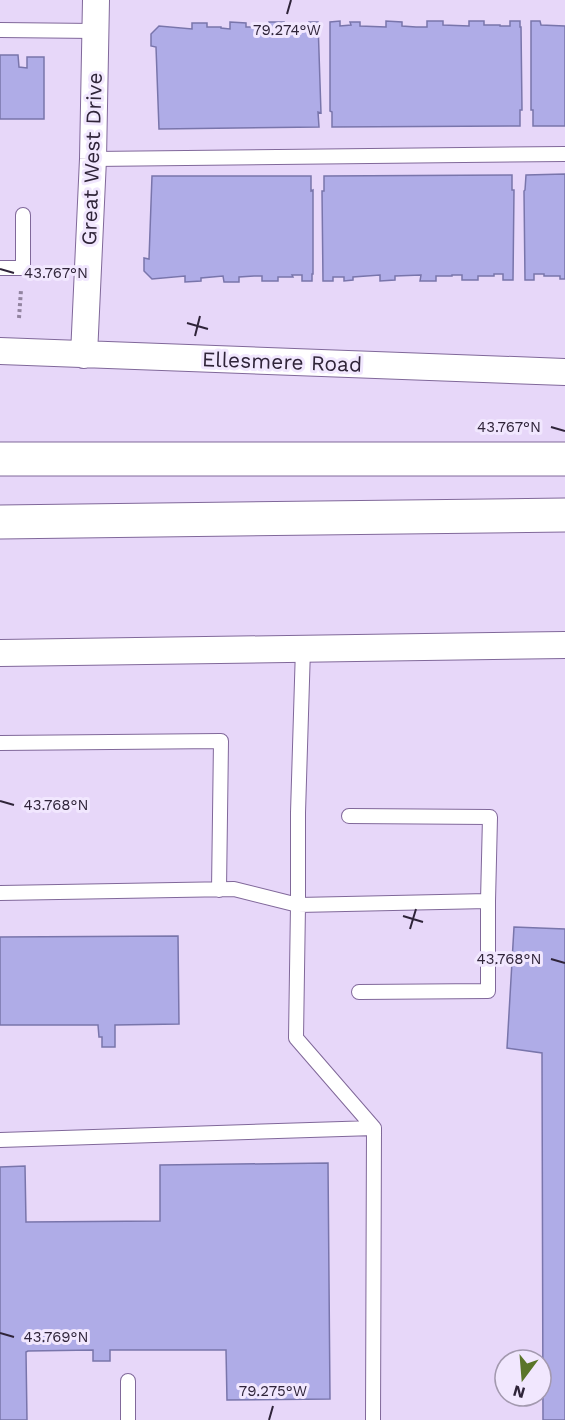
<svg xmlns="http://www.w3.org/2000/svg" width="565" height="1420" font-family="'Work Sans',sans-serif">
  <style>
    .building { fill: #aface7; stroke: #7975ab; stroke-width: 1.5 }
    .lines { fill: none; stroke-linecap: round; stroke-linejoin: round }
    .lane-casing { stroke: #80689a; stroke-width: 16 }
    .street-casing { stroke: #80689a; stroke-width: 28 }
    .secondary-casing { stroke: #80689a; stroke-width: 35 }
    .path { stroke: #9284a0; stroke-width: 4; stroke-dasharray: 3 3; stroke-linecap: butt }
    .lane { stroke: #fff; stroke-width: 14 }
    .street { stroke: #fff; stroke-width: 26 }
    .secondary { stroke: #fff; stroke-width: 33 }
    .ticks { fill: none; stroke: #2f2439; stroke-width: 2 }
    .labels { text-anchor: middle; stroke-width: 6; stroke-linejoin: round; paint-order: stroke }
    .street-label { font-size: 21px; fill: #2f2439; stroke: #f1e7fe }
    .ticks-label { font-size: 15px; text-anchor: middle; fill: #2f2439; stroke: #f1e7fe; stroke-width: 6; stroke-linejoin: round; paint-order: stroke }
  </style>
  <rect width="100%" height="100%" fill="#e7d7f9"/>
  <path class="building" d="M340,21V26L351,25L350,22H360V26L386,27V21L402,22V26L416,27H427V21H443V25L469,26V21H484V25H500V26H510V21H520V27H521L522,110H520V126L332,127V112L330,111V22Z
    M531,21H540L541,25L565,26V126H533V110H531Z
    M230,22L246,23V27H260V28H269V22H284V26H299V28H309V22H318L321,113L318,112L319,127L159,129L156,47L151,46V34L159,26L192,29V23H207V27H221V28L230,29Z
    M0,55H18L19,67L27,68V57H44V119H0Z
    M565,174V279H560V276H544V274H534V280H525L524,191L525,190L526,175Z
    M512,175V190H514L513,280H503V274H494V276H478V280H462V275H452V276H436V281H420L421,275L395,276V280L380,281V275L353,277V280L344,281V277H333V281H323L322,191H324V176Z
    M152,176H311V191L313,190V274H312V281H302V275H292L293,277H278V281H262V276H254L239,277V282H224L223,276L201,278V281L185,282V276L152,279L144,271V258L149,259Z
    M514,927L565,929V1420H543L542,1053L507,1048Z
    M178,936L179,1024L115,1025V1047H102V1037H99L98,1025H0V937Z
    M328,1163L330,1399L227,1400L226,1350H110V1361H93V1350L28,1351L26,1352L27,1420H0V1167L25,1166L26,1222L160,1221V1165Z"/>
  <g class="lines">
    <defs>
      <path id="lane" d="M0,30L95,31
        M93,159L565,154
        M0,268H23V215
        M0,743L221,741L219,890
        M349,816L490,817L488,901
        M0,893L234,889L298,905V813L303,648
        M359,992L488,991V901L298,905L296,1038L374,1128L373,1420
        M0,1140L374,1128
        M128,1381V1420"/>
      <path id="street" d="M0,351L565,372
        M84,355L93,159L96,0
        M0,653L565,645"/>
      <path id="secondary" d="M0,459H565
        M0,522L565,515"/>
    </defs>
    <use href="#lane" class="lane-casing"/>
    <use href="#street" class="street-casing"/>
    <use href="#secondary" class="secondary-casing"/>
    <path class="path" d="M19,318L21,290"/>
    <use href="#lane" class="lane"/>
    <use href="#street" class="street"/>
    <use href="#secondary" class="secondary"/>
  </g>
  <path class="ticks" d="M287,14L291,0M0,269L14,273M187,323L208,329M195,336L200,316M551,427L565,431M0,801L14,805M403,916L423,922M410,929L416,909M551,959L565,963M0,1333L14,1337M269,1420L273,1406"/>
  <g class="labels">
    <g class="street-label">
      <text transform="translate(92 159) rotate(-88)" y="7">Great West Drive</text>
      <text transform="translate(282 362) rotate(2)" y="7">Ellesmere Road</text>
    </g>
  </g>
  <g class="ticks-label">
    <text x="287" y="35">79.274°W</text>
    <text x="56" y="278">43.767°N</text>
    <text x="509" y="432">43.767°N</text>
    <text x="56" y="810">43.768°N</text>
    <text x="509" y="964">43.768°N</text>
    <text x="56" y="1342">43.769°N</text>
    <text x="273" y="1396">79.275°W</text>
  </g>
  <g transform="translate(523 1378) rotate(196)"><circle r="28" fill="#f1e7fe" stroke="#a399af" stroke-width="1.5"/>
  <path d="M0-4.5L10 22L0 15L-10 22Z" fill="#5a7529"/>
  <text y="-9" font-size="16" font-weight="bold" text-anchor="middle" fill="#2f2439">N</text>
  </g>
</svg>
